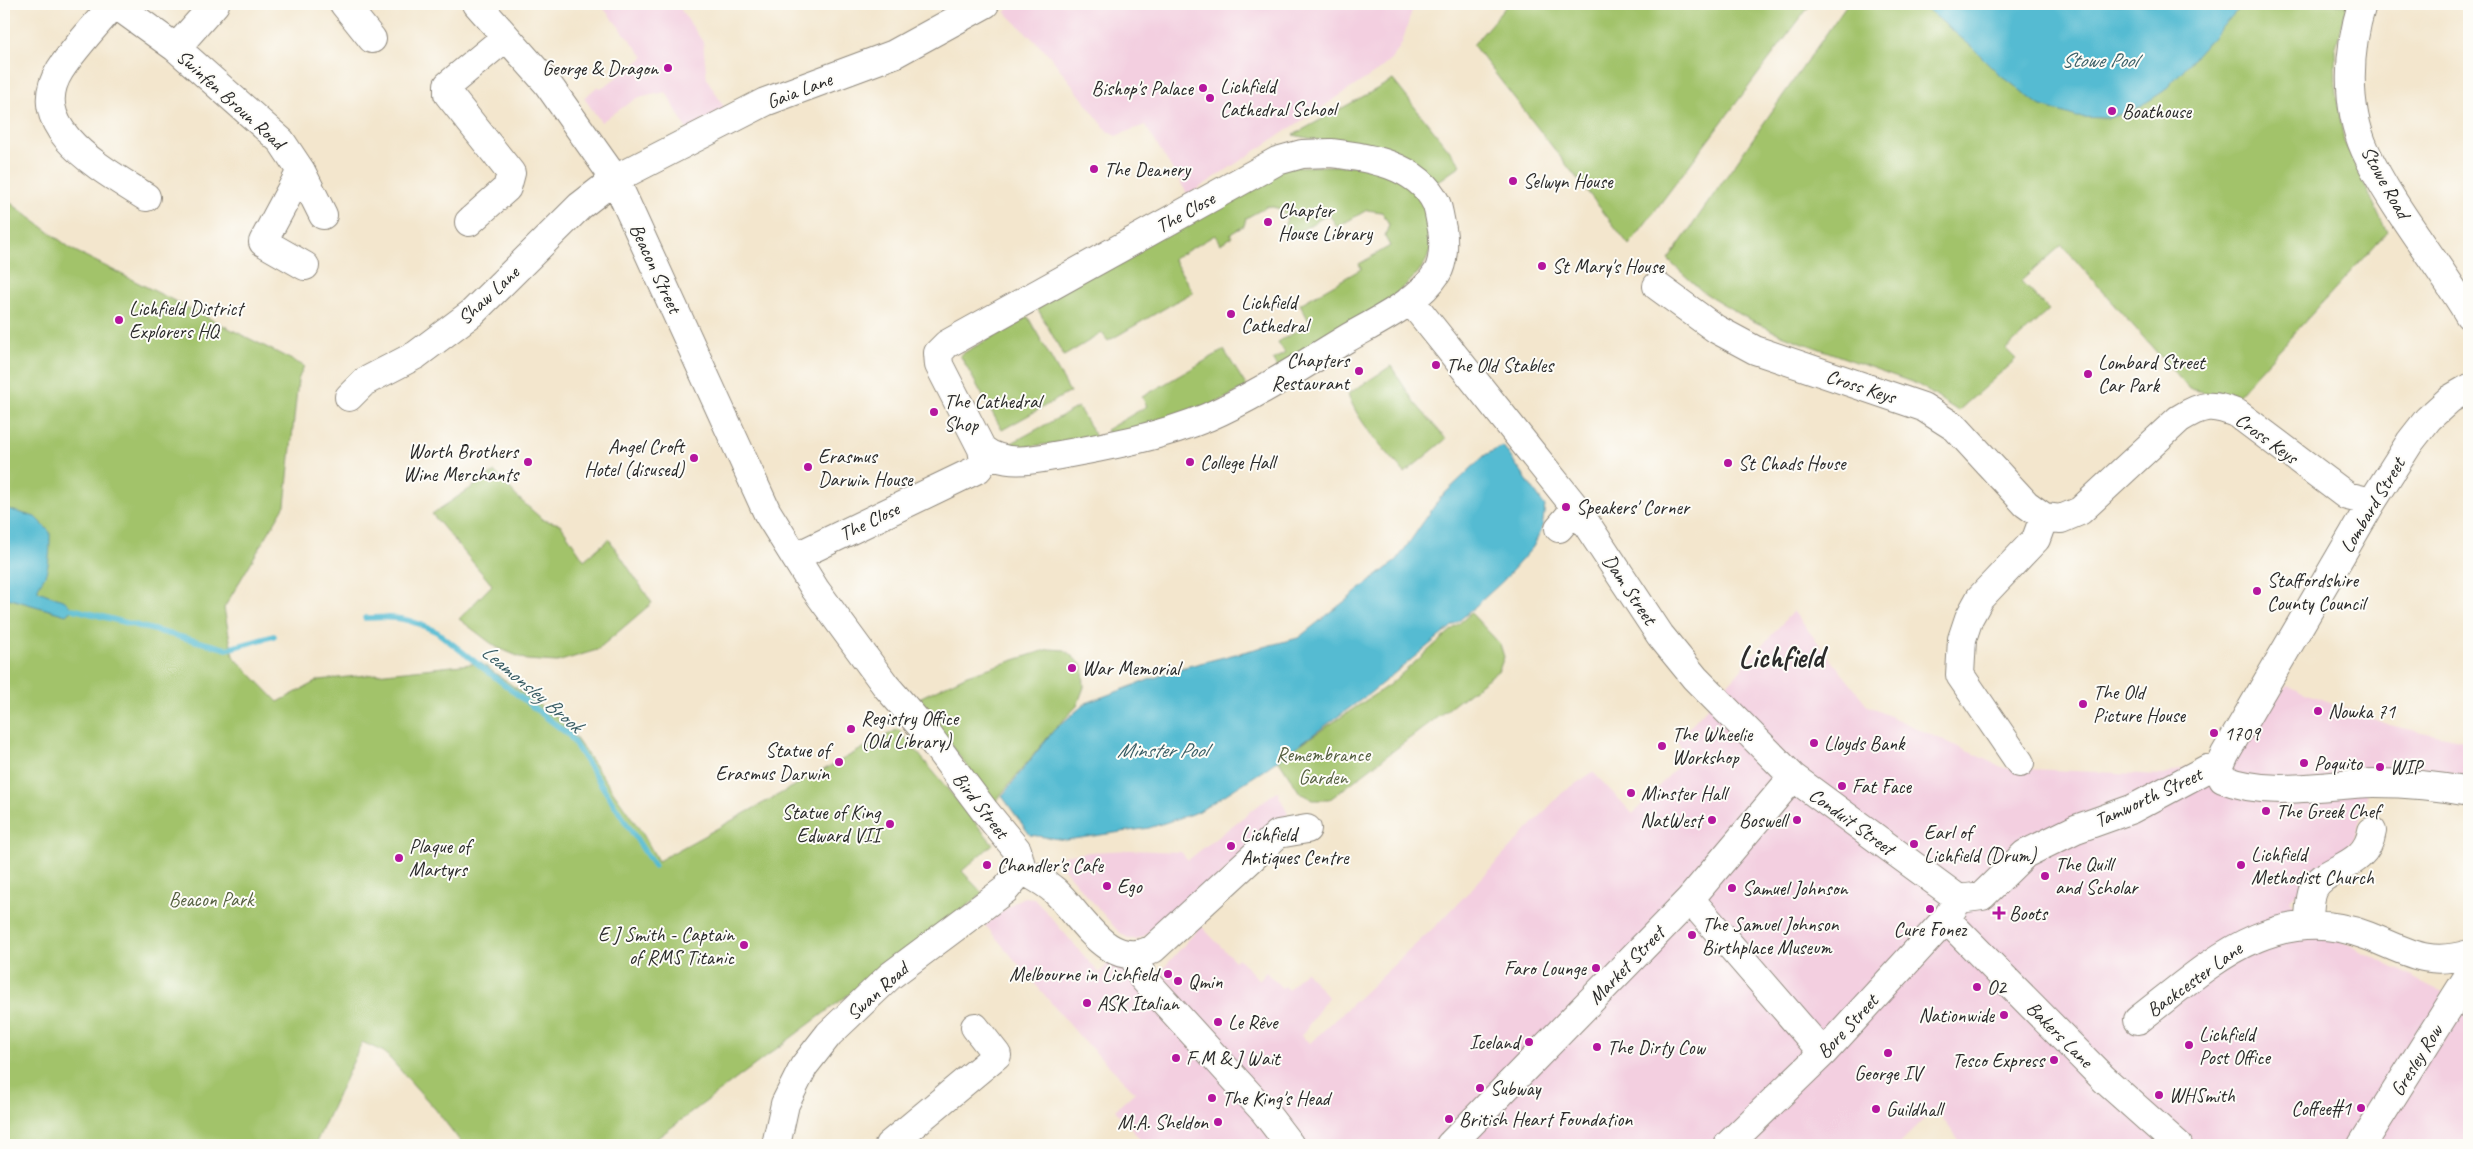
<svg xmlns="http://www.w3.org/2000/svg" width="2473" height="1149" font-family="Caveat,sans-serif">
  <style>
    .built { fill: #f3cfe0 }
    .green { fill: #a2c36b; stroke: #66774b }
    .water { fill: #54bbd2; stroke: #40737e }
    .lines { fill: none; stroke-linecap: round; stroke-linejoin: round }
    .stream { stroke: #54bbd2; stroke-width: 5.5 }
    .minor-casing { stroke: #8f887c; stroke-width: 30 }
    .minor { stroke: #fff; stroke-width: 28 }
    .poi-dot { fill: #b5179e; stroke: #fdfcf7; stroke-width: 2 }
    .labels { text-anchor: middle; stroke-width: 4; stroke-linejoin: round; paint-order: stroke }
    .poi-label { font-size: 20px; fill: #2b2b2b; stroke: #fdfcf7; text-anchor: start }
    .street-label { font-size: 20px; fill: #2b2b2b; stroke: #fdfcf7 }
    .park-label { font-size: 20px; fill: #556041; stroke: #fdfcf7 }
    .water-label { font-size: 21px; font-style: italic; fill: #395d65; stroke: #fdfcf7 }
    .town-label { font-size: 30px; font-weight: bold; fill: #2b2b2b; stroke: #fdfcf7 }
  </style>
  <rect width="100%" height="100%" fill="#fdfcf7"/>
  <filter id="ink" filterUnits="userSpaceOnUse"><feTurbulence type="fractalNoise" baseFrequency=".02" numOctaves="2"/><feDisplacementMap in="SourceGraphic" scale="10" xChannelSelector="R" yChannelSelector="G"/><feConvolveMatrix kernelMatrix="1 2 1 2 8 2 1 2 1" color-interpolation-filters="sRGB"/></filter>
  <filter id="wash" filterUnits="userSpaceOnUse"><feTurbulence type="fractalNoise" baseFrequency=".0096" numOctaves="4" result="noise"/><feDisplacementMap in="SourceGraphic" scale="20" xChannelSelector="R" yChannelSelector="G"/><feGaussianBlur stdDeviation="1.12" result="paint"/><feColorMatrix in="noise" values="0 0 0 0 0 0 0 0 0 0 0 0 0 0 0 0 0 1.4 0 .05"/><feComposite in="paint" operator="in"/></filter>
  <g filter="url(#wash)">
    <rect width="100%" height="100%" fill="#f3e6cd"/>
    <path class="built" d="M600,4H677L703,42L707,79L725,109L687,130L666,92L637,98L601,122L584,98L598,86L601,89L644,57Z
      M1015,4H1412L1413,7L1402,43L1393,58L1379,70L1188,195L1145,125L1116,136L1108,132L1050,56L1005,12Z
      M1793,611L1868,706L2004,768L2163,775L2216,758L2287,686L2389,725L2469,742V780L2370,770L2364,807L2354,839L2290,899L2308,925L2469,1005V1145H1962L1935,1108L1898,1145H1145L1115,1110L1135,1092L1081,1038L985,925L1016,901L1024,897L1034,898L1099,973L1109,963L1159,973L1201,926L1235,961L1238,958L1259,980L1266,972L1282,988L1284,986L1288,990L1305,971L1328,997L1301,1036L1310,1043L1444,918L1562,793L1593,772L1633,814L1686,757L1677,741Z
      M1277,791L1288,814L1182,911L1178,907L1143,937L1136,939H1129L1118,931L1056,860L1068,855L1090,852L1130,850L1181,852L1188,860Z"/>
    <path class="green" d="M1508,4H1811L1629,245L1473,45Z
      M1847,4H2348L2335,50L2336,92L2344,141L2387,232L2235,398L2189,389L2062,245L2021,281L2049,310L2006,349L2016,359L1958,411L1917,384L1784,336L1743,316L1703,292L1668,260Z
      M1393,80L1461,165L1432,186L1386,154L1293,135Z
      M1375,165C1386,172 1410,183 1417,191C1432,211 1438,245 1423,266C1398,303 1317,345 1278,370L1273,360L1285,353L1278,342L1310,323L1300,304L1361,269L1359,264L1390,246L1385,237L1389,224L1382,212L1367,210L1337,227L1329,214L1287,238L1282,231L1287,219L1281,209L1268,206L1246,218L1244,226L1230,234L1232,237L1220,244L1215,235L1173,259L1193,292L1108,341L1102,333L1064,356L1035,304L1281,167Z
      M4,198L73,250L304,366L298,380L285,505L224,608L233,656L278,702L319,680L481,663L565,723L643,834L658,861L898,729L993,844L962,871L983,894L648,1145H570L564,1139L556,1145H463L436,1110L384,1052L362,1042L315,1145H4Z
      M1028,317L1070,392L1002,430L960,355Z
      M1224,350L1247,387L1212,405L1109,436L1106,430L1147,406L1142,397Z
      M1391,366L1414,402L1446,439L1405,473C1385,450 1358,423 1348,394Z
      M1078,407L1097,439L1012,448L1010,444Z
      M495,472L516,496L543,520L560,524L584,560L609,539L652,603L597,650L557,662L527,660L496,647L459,619L492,585L432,514Z
      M1471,613L1500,644L1504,657L1499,670L1329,800H1313L1300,793L1278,759L1389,685Z
      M1049,649L1065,650L1083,666L1084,687L1077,706L1054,730L994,803L917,699L967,675Z"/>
    <path class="water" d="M1924,4H2243L2164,91L2136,109L2109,118L2077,117L2039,105L1997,72L1973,48L1926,8Z
      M1503,446L1545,506L1542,529L1533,547L1503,581L1467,614L1369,694L1264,770L1198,812L1149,828L1066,840L1030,835L1002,796L1054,730L1086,703L1181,668L1298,638L1397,560L1440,498L1485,455Z
      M4,508L35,517L50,532C50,546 50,559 46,573C44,580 38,583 38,591L65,601L73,609L66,615L4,597Z"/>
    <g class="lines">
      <path class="stream" d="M73,609L227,649L274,636
        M365,618C396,616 408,618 437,632L569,735L654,866"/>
    </g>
  </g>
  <g filter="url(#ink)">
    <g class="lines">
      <defs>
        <path id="minor" d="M114,4C96,25 75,47 60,70C23,129 106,171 146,197
          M115,4L176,48L281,141L301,171L323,215
          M344,4L372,39
          M477,4L547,83L615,179L767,512L815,589L886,686L922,727L984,810L1017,850L1022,870C1033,876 1045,882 1055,891C1082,916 1108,972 1153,949L1278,834L1307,829
          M2362,4C2348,50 2345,105 2365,150C2391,207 2437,261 2469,315
          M176,48L215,4
          M1331,153C1368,157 1418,165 1436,203C1439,210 1440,221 1442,229C1444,240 1444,262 1437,273C1419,302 1375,322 1346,339C1301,366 1256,396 1208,417C1162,436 1114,445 1065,454C1037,459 1006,468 982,449L939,365L938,353L947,344L1277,161L1302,154Z
          M301,171L263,242L305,266
          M469,222L507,188L511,173L448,94V85L506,37
          M1657,286L1716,329L1755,350L1923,407L1956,428L2026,504L2044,517L2061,519L2080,511L2179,419C2203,404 2212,403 2238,414L2347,496L2372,502
          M1410,300L1576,508L1660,635L1695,678L1793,777L1959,899
          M349,397L364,382L416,355L472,313L580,206L615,179L765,102L894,54L985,4
          M1559,528L1576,508
          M795,557L978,469L984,461L982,449
          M2020,763L1960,675L1962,639L1969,618L1980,598L2036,539L2044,517
          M2219,768L2225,754L2372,502L2410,442L2428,419L2450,399L2469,388
          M2219,768L2223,779C2270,798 2325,784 2374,783C2406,783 2439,786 2469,792
          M1690,899L1823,1053
          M1959,899L1982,896L2025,854L2076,829L2132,809L2207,769L2219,768
          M1946,919L2104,1079L2178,1145
          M2308,925C2310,915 2309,900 2313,890C2323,866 2366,870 2372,831
          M1133,955L1143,978L1264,1111L1290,1145
          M2138,1020C2207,967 2273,899 2368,936C2407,951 2426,967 2469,954
          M776,1145L785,1104L804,1066L829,1034L890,976L1005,890L1022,870
          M889,1145L997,1055L975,1027
          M1450,1145L1690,899L1793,777
          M1728,1145L1823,1053L1946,919L1959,899
          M2362,1145L2469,975"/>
      </defs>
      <use href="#minor" class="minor-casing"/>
      <use href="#minor" class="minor"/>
    </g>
  </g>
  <g class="poi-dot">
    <circle cx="668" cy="68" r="5"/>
    <circle cx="1203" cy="88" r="5"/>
    <circle cx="1210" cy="98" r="5"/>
    <circle cx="2112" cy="111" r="5"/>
    <circle cx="1094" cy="169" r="5"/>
    <circle cx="1513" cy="181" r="5"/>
    <circle cx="1268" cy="222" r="5"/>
    <circle cx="1542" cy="266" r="5"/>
    <circle cx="1231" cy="314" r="5"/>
    <circle cx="119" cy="320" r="5"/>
    <circle cx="1436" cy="365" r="5"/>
    <circle cx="1359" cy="371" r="5"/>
    <circle cx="2088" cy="374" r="5"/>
    <circle cx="934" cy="412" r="5"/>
    <circle cx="694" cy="458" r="5"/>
    <circle cx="528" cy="462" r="5"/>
    <circle cx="1190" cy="462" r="5"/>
    <circle cx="1728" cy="463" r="5"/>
    <circle cx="808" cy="467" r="5"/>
    <circle cx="1566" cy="507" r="5"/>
    <circle cx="2257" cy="591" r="5"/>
    <circle cx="1072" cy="668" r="5"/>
    <circle cx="2083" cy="704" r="5"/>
    <circle cx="2318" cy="711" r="5"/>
    <circle cx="851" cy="729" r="5"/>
    <circle cx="2214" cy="733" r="5"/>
    <circle cx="1814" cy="743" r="5"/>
    <circle cx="1662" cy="746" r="5"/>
    <circle cx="839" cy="762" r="5"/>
    <circle cx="2304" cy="763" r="5"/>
    <circle cx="2380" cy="767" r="5"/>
    <circle cx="1842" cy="786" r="5"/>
    <circle cx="1631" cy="793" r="5"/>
    <circle cx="2266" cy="811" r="5"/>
    <circle cx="1712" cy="820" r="5"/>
    <circle cx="1797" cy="820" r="5"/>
    <circle cx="890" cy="824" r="5"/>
    <circle cx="1914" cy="844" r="5"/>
    <circle cx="1231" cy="846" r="5"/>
    <circle cx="399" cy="858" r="5"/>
    <circle cx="987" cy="865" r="5"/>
    <circle cx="2241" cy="865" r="5"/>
    <circle cx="2045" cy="876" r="5"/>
    <circle cx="1107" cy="886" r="5"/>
    <circle cx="1732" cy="888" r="5"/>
    <circle cx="1930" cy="909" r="5"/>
    <path d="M1996.5 905.5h5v5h5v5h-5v5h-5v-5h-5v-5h5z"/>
    <circle cx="1692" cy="935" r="5"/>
    <circle cx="744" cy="945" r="5"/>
    <circle cx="1596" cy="968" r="5"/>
    <circle cx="1168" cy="974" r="5"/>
    <circle cx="1178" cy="981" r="5"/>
    <circle cx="1977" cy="987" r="5"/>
    <circle cx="1087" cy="1003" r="5"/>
    <circle cx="2004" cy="1015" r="5"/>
    <circle cx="1218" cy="1022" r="5"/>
    <circle cx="1529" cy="1042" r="5"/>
    <circle cx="2189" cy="1045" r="5"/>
    <circle cx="1597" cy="1047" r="5"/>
    <circle cx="1888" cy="1053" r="5"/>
    <circle cx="1176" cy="1058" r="5"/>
    <circle cx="2054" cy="1060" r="5"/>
    <circle cx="1480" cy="1088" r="5"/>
    <circle cx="2159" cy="1095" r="5"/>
    <circle cx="1212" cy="1098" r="5"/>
    <circle cx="2361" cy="1108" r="5"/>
    <circle cx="1876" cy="1109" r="5"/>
    <circle cx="1449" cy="1119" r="5"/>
    <circle cx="1218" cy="1122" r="5"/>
  </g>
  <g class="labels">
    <g class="poi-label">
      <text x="658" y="75" text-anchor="end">George &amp; Dragon</text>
      <text x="1220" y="93">Lichfield<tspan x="1220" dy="23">Cathedral School</tspan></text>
      <text x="1193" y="95" text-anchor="end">Bishop's Palace</text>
      <text x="2122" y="118">Boathouse</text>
      <text x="1104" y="176">The Deanery</text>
      <text x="1523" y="188">Selwyn House</text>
      <text x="1278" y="217">Chapter<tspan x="1278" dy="23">House Library</tspan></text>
      <text x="1552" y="273">St Mary's House</text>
      <text x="1241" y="309">Lichfield<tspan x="1241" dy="23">Cathedral</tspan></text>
      <text x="129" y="315">Lichfield District<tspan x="129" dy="23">Explorers HQ</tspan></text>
      <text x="1349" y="367" text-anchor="end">Chapters<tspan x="1349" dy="23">Restaurant</tspan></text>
      <text x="2098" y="369">Lombard Street<tspan x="2098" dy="23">Car Park</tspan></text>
      <text x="1446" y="372">The Old Stables</text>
      <text x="944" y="408">The Cathedral<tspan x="944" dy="23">Shop</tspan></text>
      <text x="684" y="453" text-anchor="end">Angel Croft<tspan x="684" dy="23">Hotel (disused)</tspan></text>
      <text x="518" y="458" text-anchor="end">Worth Brothers<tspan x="518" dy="23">Wine Merchants</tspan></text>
      <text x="818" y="463">Erasmus<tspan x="818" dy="23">Darwin House</tspan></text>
      <text x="1200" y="469">College Hall</text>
      <text x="1738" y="470">St Chads House</text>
      <text x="1576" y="514">Speakers' Corner</text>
      <text x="2267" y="587">Staffordshire<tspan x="2267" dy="23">County Council</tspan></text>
      <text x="1082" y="675">War Memorial</text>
      <text x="2093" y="699">The Old<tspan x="2093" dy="23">Picture House</tspan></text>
      <text x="2328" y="718">Nowka 71</text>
      <text x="861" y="725">Registry Office<tspan x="861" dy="23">(Old Library)</tspan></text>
      <text x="2224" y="740">1709</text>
      <text x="1672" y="741">The Wheelie<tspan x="1672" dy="23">Workshop</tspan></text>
      <text x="1824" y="750">Lloyds Bank</text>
      <text x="829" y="757" text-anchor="end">Statue of<tspan x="829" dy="23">Erasmus Darwin</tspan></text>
      <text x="2314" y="770">Poquito</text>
      <text x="2390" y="774">WIP</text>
      <text x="1852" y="793">Fat Face</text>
      <text x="1641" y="800">Minster Hall</text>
      <text x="2276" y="818">The Greek Chef</text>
      <text x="880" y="819" text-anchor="end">Statue of King<tspan x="880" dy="23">Edward VII</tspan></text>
      <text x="1702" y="827" text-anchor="end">NatWest</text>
      <text x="1787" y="827" text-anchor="end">Boswell</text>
      <text x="1924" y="839">Earl of<tspan x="1924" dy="23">Lichfield (Drum)</tspan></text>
      <text x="1241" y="841">Lichfield<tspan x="1241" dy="23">Antiques Centre</tspan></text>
      <text x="409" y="853">Plaque of<tspan x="409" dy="23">Martyrs</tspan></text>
      <text x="2251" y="861">Lichfield<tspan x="2251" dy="23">Methodist Church</tspan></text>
      <text x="2055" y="871">The Quill<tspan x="2055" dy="23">and Scholar</tspan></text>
      <text x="997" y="872">Chandler's Cafe</text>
      <text x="1117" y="893">Ego</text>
      <text x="1742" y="895">Samuel Johnson</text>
      <text x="2009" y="920">Boots</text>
      <text x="1702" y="931">The Samuel Johnson<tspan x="1702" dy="23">Birthplace Museum</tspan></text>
      <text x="1930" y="936" text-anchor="middle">Cure Fonez</text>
      <text x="734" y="941" text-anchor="end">E J Smith - Captain<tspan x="734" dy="23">of RMS Titanic</tspan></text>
      <text x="1586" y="975" text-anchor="end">Faro Lounge</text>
      <text x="1158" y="981" text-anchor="end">Melbourne in Lichfield</text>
      <text x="1188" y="988">Qmin</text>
      <text x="1987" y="994">O2</text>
      <text x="1097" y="1010">ASK Italian</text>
      <text x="1994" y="1022" text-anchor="end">Nationwide</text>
      <text x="1228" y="1029">Le Rêve</text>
      <text x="2199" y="1041">Lichfield<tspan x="2199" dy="23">Post Office</tspan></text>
      <text x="1519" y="1049" text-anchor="end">Iceland</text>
      <text x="1607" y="1054">The Dirty Cow</text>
      <text x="1186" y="1065">F M &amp; J Wait</text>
      <text x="2044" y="1067" text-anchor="end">Tesco Express</text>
      <text x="1888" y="1080" text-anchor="middle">George IV</text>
      <text x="1490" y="1095">Subway</text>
      <text x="2169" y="1102">WHSmith</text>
      <text x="1222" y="1105">The King's Head</text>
      <text x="2351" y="1115" text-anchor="end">Coffee#1</text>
      <text x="1886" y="1116">Guildhall</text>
      <text x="1459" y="1126">British Heart Foundation</text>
      <text x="1208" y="1129" text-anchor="end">M.A. Sheldon</text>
    </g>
    <g class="street-label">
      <text transform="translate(799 90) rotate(-21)" y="7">Gaia Lane</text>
      <text transform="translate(231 99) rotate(42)" y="7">Swinfen Broun Road</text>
      <text transform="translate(2386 182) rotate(61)" y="7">Stowe Road</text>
      <text transform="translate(1185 212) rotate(-29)" y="7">The Close</text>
      <text transform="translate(656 268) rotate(65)" y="7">Beacon Street</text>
      <text transform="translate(488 295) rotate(-43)" y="7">Shaw Lane</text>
      <text transform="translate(1861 386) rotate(18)" y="7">Cross Keys</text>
      <text transform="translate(2267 438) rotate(36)" y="7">Cross Keys</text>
      <text transform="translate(2372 505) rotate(-59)" y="7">Lombard Street</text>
      <text transform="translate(869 521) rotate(-26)" y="7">The Close</text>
      <text transform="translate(1630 589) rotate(56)" y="7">Dam Street</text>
      <text transform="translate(2148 797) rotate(-25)" y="7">Tamworth Street</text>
      <text transform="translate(981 805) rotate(52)" y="7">Bird Street</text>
      <text transform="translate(1852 821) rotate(36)" y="7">Conduit Street</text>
      <text transform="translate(1626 965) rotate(-46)" y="7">Market Street</text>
      <text transform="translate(2194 979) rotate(-36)" y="7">Backcester Lane</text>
      <text transform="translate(877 991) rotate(-42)" y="7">Swan Road</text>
      <text transform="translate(1847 1026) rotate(-47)" y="7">Bore Street</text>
      <text transform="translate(2060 1034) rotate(45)" y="7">Bakers Lane</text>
      <text transform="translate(2416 1060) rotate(-58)" y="7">Gresley Row</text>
    </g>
    <g class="park-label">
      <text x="1323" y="761">Remembrance<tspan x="1323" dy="23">Garden</tspan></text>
      <text x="211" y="906">Beacon Park</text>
    </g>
    <g class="water-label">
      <text x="2099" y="67">Stowe Pool</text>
      <text transform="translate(532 688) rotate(40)" y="7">Leamonsley Brook</text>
      <text x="1162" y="757">Minster Pool</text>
    </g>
    <g class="town-label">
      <text x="1781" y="667">Lichfield</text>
    </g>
  </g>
  <rect width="2473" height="1149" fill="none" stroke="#fdfcf7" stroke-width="20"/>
</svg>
